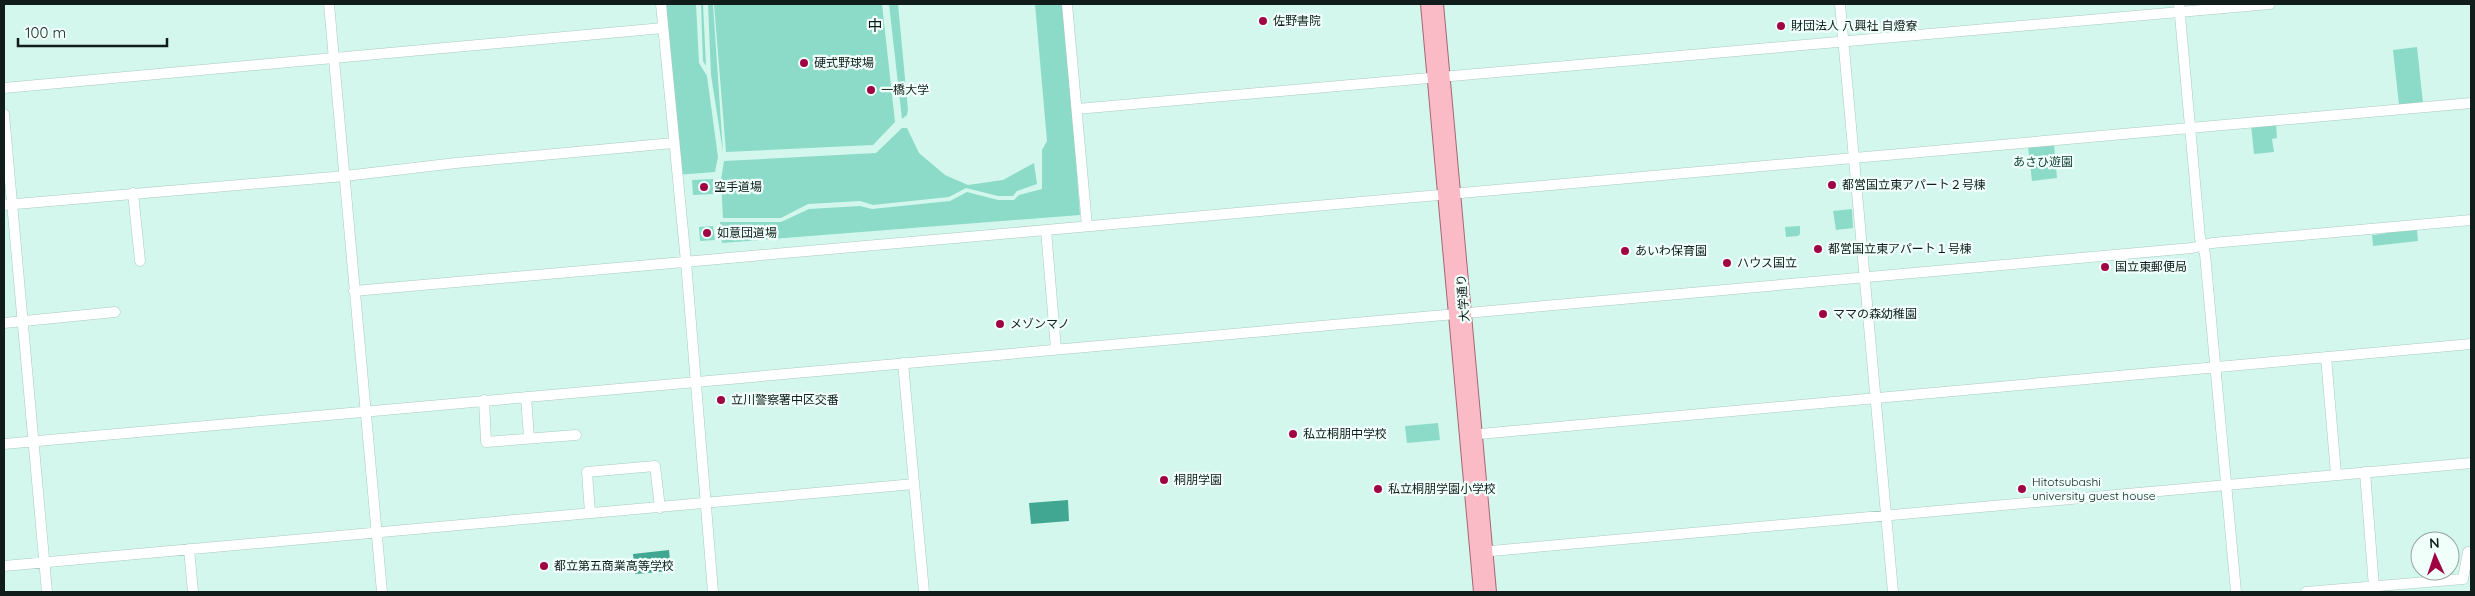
<svg xmlns="http://www.w3.org/2000/svg" width="2475" height="596" font-family="Quicksand,'Noto Sans JP',sans-serif">
  <style>
    .green { fill: #8cdbc8 }
    .water { fill: #42a792 }
    .lines { fill: none; stroke-linecap: round; stroke-linejoin: round }
    .minor-casing { stroke: #a8cac1; stroke-width: 11 }
    .major-casing { stroke: #a66672; stroke-width: 14 }
    .minor { stroke: #fff; stroke-width: 10 }
    .major { stroke: #fabbc7; stroke-width: 12 }
    .poi-dot { fill: #a00344; stroke: #f1fffb; stroke-width: 2 }
    .labels { text-anchor: middle; stroke-width: 4.5; stroke-linejoin: round; paint-order: stroke }
    .poi-label { font-size: 12px; fill: #101d1a; stroke: #f1fffb; text-anchor: start }
    .park-label { font-size: 12px; fill: #144137; stroke: #f1fffb }
    .street-label { font-size: 12px; fill: #101d1a; stroke: #f1fffb }
    .quarter-label { font-size: 15px; fill: #101d1a; stroke: #f1fffb }
  </style>
  <rect width="100%" height="100%" fill="#d3f7ed"/>
  <path class="green" d="M665,4H696L699,63L707,76L718,157L715,172L676,175Z
    M701,4H703L706,66L703,61Z
    M708,4H713L723,152L711,75Z
    M714,4H882L895,122L873,145L726,152Z
    M889,4H898L908,110L907,115L902,119Z
    M1035,4H1064L1080,215L722,243L720,222H781L809,209L860,206L872,209L950,201L967,192L998,200H1014L1019,195L1042,189V150L1047,141Z
    M2417,47L2423,103L2399,105L2393,50Z
    M2276,123L2277,138L2272,139L2274,152L2254,154L2251,125Z
    M902,128H907L919,153L945,175L968,185L1003,180L1034,163L1037,184L1017,191L1013,196H998L966,188L949,197L873,205L860,201L808,204L781,218H723L721,180L724,161L876,153Z
    M2054,144L2057,178L2032,181L2028,147Z
    M713,179L715,194L693,195L692,180Z
    M1852,209L1853,228L1836,230L1833,211Z
    M713,226L715,240L700,241L699,227Z
    M1800,226V234L1798,236L1786,237L1785,227Z
    M2414,228L2417,230L2418,241L2373,246L2372,235C2387,234 2399,230 2414,228Z
    M1438,423L1440,440L1407,443L1405,426Z"/>
  <path class="water" d="M1068,500L1069,521L1031,524L1029,503Z
    M669,550L671,571L635,574L633,554Z"/>
  <g class="lines">
    <defs>
      <path id="minor" d="M329,4L382,592
        M661,4L686,262L713,592
        M1067,4L1087,226
        M1840,4L1893,592
        M2179,4L2200,238L2205,254L2236,592
        M4,88L663,28
        M1077,109L2270,4
        M4,114L47,592
        M133,193L140,261
        M4,205L345,176L456,163L673,143
        M1046,230L2471,103
        M354,291L1046,230L1056,349
        M4,323L115,312
        M2326,357L2336,474
        M903,363L924,592
        M526,397L529,438
        M484,400L486,442L576,435
        M1469,435L2471,344
        M4,444L2192,248L2212,243L2471,220
        M2365,472L2374,587
        M590,513L587,472L655,466L660,508
        M189,549L193,592
        M1480,552L2471,463
        M4,566L914,484
        M2306,592L2463,579L2468,552L2471,553"/>
      <path id="major" d="M1427,4L1480,592
        M1437,4L1490,592"/>
    </defs>
    <use href="#minor" class="minor-casing"/>
    <use href="#major" class="major-casing"/>
    <use href="#minor" class="minor"/>
    <use href="#major" class="major"/>
  </g>
  <g class="poi-dot">
    <circle cx="1263" cy="21" r="5"/>
    <circle cx="1781" cy="26" r="5"/>
    <circle cx="804" cy="63" r="5"/>
    <circle cx="871" cy="90" r="5"/>
    <circle cx="1832" cy="185" r="5"/>
    <circle cx="704" cy="187" r="5"/>
    <circle cx="707" cy="233" r="5"/>
    <circle cx="1818" cy="249" r="5"/>
    <circle cx="1625" cy="251" r="5"/>
    <circle cx="1727" cy="263" r="5"/>
    <circle cx="2105" cy="267" r="5"/>
    <circle cx="1823" cy="314" r="5"/>
    <circle cx="1000" cy="324" r="5"/>
    <circle cx="721" cy="400" r="5"/>
    <circle cx="1293" cy="434" r="5"/>
    <circle cx="1164" cy="480" r="5"/>
    <circle cx="1378" cy="489" r="5"/>
    <circle cx="2022" cy="489" r="5"/>
    <circle cx="544" cy="566" r="5"/>
  </g>
  <g class="labels">
    <g class="poi-label">
      <text x="1273" y="25">佐野書院</text>
      <text x="1791" y="30">財団法人 八興社 自燈寮</text>
      <text x="814" y="67">硬式野球場</text>
      <text x="881" y="94">一橋大学</text>
      <text x="1842" y="189">都営国立東アパート２号棟</text>
      <text x="714" y="191">空手道場</text>
      <text x="717" y="237">如意団道場</text>
      <text x="1828" y="253">都営国立東アパート１号棟</text>
      <text x="1635" y="255">あいわ保育園</text>
      <text x="1737" y="267">ハウス国立</text>
      <text x="2115" y="271">国立東郵便局</text>
      <text x="1833" y="318">ママの森幼稚園</text>
      <text x="1010" y="328">メゾンマノ</text>
      <text x="731" y="404">立川警察署中区交番</text>
      <text x="1303" y="438">私立桐朋中学校</text>
      <text x="1174" y="484">桐朋学園</text>
      <text x="2032" y="486">Hitotsubashi<tspan x="2032" dy="14">university guest house</tspan></text>
      <text x="1388" y="493">私立桐朋学園小学校</text>
      <text x="554" y="570">都立第五商業高等学校</text>
    </g>
    <g class="park-label">
      <text x="2043" y="166">あさひ遊園</text>
    </g>
    <g class="street-label">
      <text transform="translate(1463 298) rotate(-95)" y="4">大学通り</text>
    </g>
    <g class="quarter-label">
      <text x="875" y="31">中</text>
    </g>
  </g>
  <rect width="2475" height="596" fill="none" stroke="#101d1a" stroke-width="10"/>
  <g transform="translate(2435 556) rotate(357)"><circle r="24" fill="#f1fffb" stroke="#97a5a1"/>
  <path d="M0-4L9 19L0 12L-9 19Z" fill="#a00344"/>
  <text y="-8" font-size="14" font-weight="bold" text-anchor="middle" fill="#101d1a">N</text>
  </g>
  <path d="M18 38v8h149v-8" fill="none" stroke="#101d1a" stroke-width="2.5"/>
  <text x="25" y="38" font-size="15" fill="#101d1a" stroke="#f1fffb" stroke-width="4" paint-order="stroke">100 m</text>
</svg>
